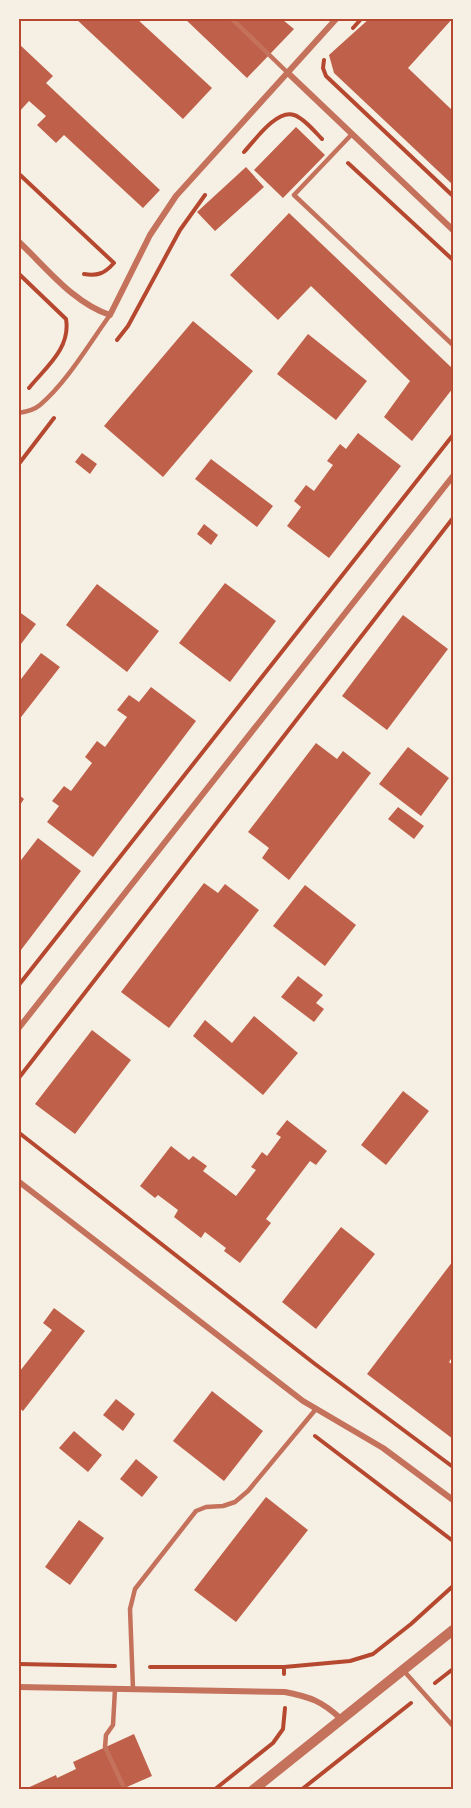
<svg xmlns="http://www.w3.org/2000/svg" width="471" height="1808" font-family="Commissioner,sans-serif">
  <style>
    .building { fill: #bf614a }
    .lines { fill: none; stroke-linecap: round; stroke-linejoin: round }
    .path { stroke: #b5482f; stroke-width: 4 }
    .service { stroke: #c5725c; stroke-width: 4.5 }
    .minor { stroke: #c5725c; stroke-width: 6 }
    .tertiary { stroke: #c5725c; stroke-width: 10 }
    .neatline { fill: none; stroke: #b5482f; stroke-width: 2 }
  </style>
  <rect width="100%" height="100%" fill="#f6efe4"/>
  <path class="building" d="M75,18H136L212,88L183,119Z
    M184,18H285L283,20L294,29L247,78Z
    M370,18H453L408,68L453,111V185L334,73L329,55Z
    M18,43L53,76L46,83L160,190L143,208L64,135L56,143L37,125L46,116L29,101L18,113Z
    M296,127L325,155L283,198L254,170Z
    M246,167L264,187L215,231L197,212Z
    M289,213L453,369V388L412,441L384,417L410,381L311,286L278,320L230,275Z
    M193,321L253,371L163,477L104,426Z
    M308,334L367,381L336,420L277,374Z
    M358,433L401,466L329,558L287,526L301,507L294,501L306,485L314,491L333,465L327,461L340,444L346,449Z
    M82,453L97,464L90,474L75,462Z
    M211,459L273,506L257,527L195,479Z
    M204,524L218,535L211,545L197,534Z
    M225,583L276,621L230,682L179,643Z
    M97,584L159,631L127,672L66,625Z
    M18,611L36,624L18,648Z
    M403,615L448,649L387,730L342,696Z
    M41,653L60,667L18,721V683Z
    M151,687L196,721L93,857L47,822L59,806L52,801L64,786L71,791L92,763L85,757L97,741L105,747L127,717L117,710L129,695L139,702Z
    M316,743L337,759L343,751L371,773L289,880L262,858L269,848L248,832Z
    M408,747L449,778L421,816L379,784Z
    M18,794L24,799L18,808Z
    M398,807L424,826L414,839L388,819Z
    M38,838L81,871L21,950L18,948V864Z
    M204,883L218,893L225,884L259,910L169,1028L121,992Z
    M305,885L356,925L325,966L273,926Z
    M298,976L323,995L316,1003L324,1009L314,1022L281,997Z
    M254,1016L298,1053L263,1095L193,1036L205,1020L232,1043Z
    M92,1030L131,1060L75,1134L35,1104Z
    M403,1091L429,1111L386,1165L361,1145Z
    M287,1120L327,1151L316,1165L310,1161L266,1219L271,1223L240,1263L224,1251L226,1248L205,1232L201,1238L174,1217L178,1210L158,1195L155,1198L140,1186L171,1146L189,1160L193,1156L207,1166L203,1171L236,1196L256,1170L251,1167L262,1152L267,1156L281,1137L276,1134Z
    M341,1227L375,1254L316,1329L282,1302Z
    M453,1261V1356L449,1362L453,1365V1439L367,1374Z
    M54,1308L85,1331L23,1411L18,1407V1369L20,1371L52,1330L43,1323Z
    M212,1391L263,1431L224,1481L173,1441Z
    M116,1399L135,1414L123,1431L103,1415Z
    M74,1431L102,1455L88,1472L59,1448Z
    M136,1459L158,1477L142,1497L120,1479Z
    M266,1497L308,1530L236,1622L194,1590Z
    M79,1520L104,1538L70,1585L45,1567Z
    M134,1734L152,1776L120,1790H23L56,1775L57,1778L76,1769L73,1762Z"/>
  <g class="lines">
    <path class="path" d="M353,28L362,18
      M324,60L323,68L326,76L453,196
      M244,152C255,140 277,109 294,115C304,118 315,132 322,139
      M348,163L453,260
      M18,173L114,263
      M18,273L66,319C71,348 46,367 29,388
      M84,274C97,276 104,274 113,264
      M117,340L128,326L180,230L205,195
      M18,465L54,418
      M18,986L453,435
      M18,1079L453,518
      M18,1132L315,1364L453,1467
      M315,1436L453,1541
      M18,1664L115,1666
      M150,1667H284
      M284,1674V1667L350,1661L373,1654L411,1624L453,1586
      M435,1683L453,1669
      M214,1790L273,1743L283,1729L285,1708
      M301,1790L411,1703"/>
    <path class="service" d="M231,18L288,73
      M352,134L294,195L453,345
      M18,413C26,412 34,410 40,405C67,382 89,344 110,315
      M403,1670L453,1726
      M115,1689L113,1725L106,1735L105,1747L125,1790
      M133,1689L130,1609L135,1589L196,1511L206,1507L223,1506L235,1502L248,1491L316,1409"/>
    <path class="minor" d="M288,73L453,230
      M18,241C46,267 73,303 110,315L150,235L176,196L337,18
      M18,1029L453,476
      M18,1181L303,1401L383,1448L453,1500
      M18,1687L285,1692C310,1697 322,1701 341,1719"/>
    <path class="tertiary" d="M253,1790L453,1630"/>
  </g>
  <rect width="471" height="1808" fill="none" stroke="#f6efe4" stroke-width="39"/>
  <rect x="20" y="20" width="432" height="1768" class="neatline"/>
</svg>
